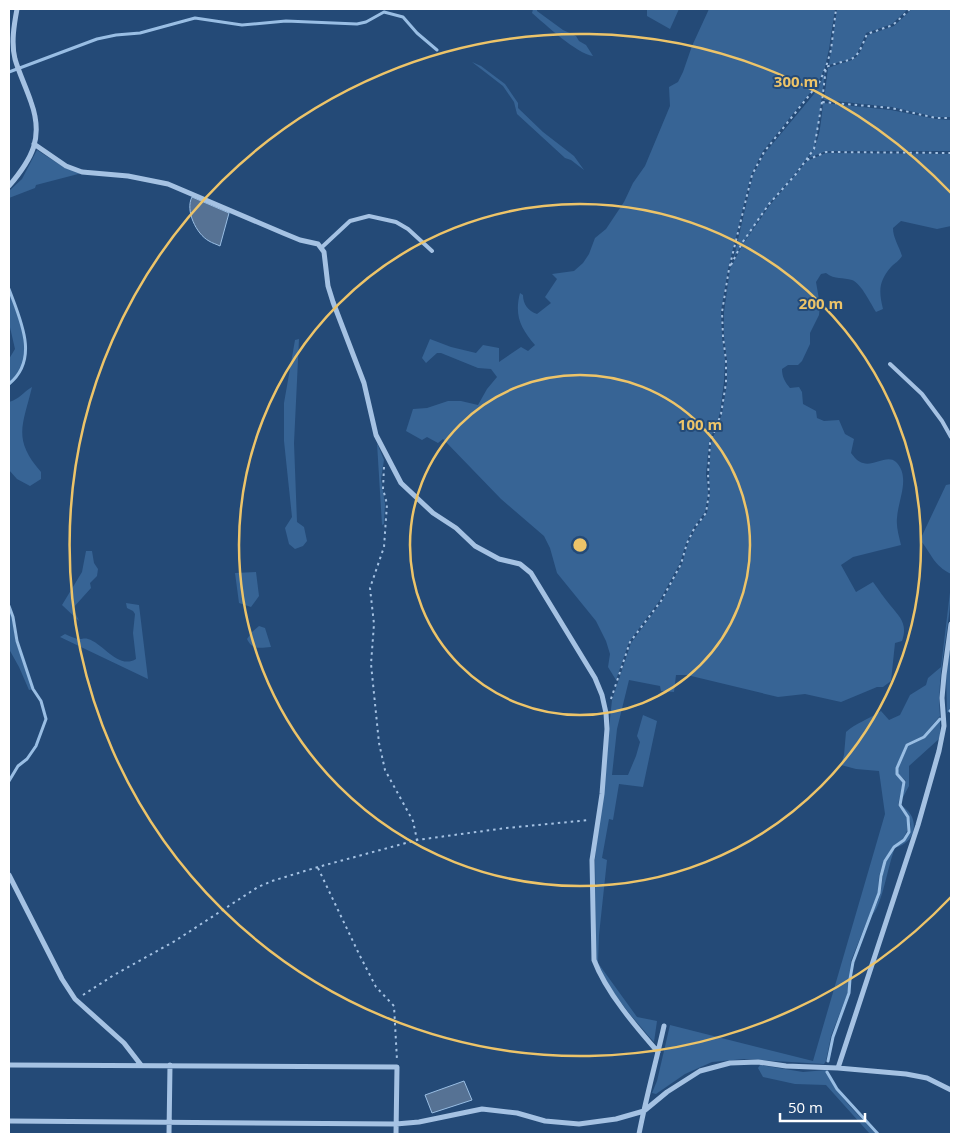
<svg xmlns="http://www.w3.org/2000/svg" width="960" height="1143" font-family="'Open Sans',sans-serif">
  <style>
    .green { fill: #376495 }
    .water { fill: #567294; stroke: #99bee4 }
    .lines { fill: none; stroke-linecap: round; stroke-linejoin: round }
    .stream { stroke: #99bee4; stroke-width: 3 }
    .path { stroke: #a5c2e3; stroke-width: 2; stroke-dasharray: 2.5 4; stroke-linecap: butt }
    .lane { stroke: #a5c2e3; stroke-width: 4 }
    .street { stroke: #a5c2e3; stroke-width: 5 }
    .ring { fill: none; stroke: #edc469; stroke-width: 2.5 }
    .centre { fill: #edc469; stroke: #244a77; stroke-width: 2.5 }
    .ring-label { font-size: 15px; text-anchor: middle; font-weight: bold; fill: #edc469; stroke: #244a77; stroke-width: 4; stroke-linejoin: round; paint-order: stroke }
  </style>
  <rect width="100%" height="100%" fill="#244a77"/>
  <path class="green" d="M533,9H537V11L563,30L576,36L579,41L586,45L593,56C577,54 545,24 532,13Z
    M647,9H679L670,29L647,16Z
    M709,9H835L829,49L825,67L818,83L763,151L751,175L728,269L721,311L722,337L725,360L724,382L720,413L709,443L706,474L708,493L705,512L694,527L686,543L680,563L660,600L629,642L616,680L608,667L610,654L606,641L596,621L557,573L550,548L544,536L501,499L443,439L438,443L427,437L422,440L406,431L413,409L427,408L448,401H461L478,405L487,389L497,377L491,369L478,368L441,353H437L426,363L422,358L430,339L451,347L476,353L483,345L499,348V362L521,347L528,351L535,345C521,328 514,316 520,293L523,295C523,304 528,311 537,314L551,303L545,297L557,279L552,274L574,271L583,263L589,254L595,238L606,229L624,202L633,183L645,166L670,106L669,87L678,82L683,72L692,46Z
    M837,9H908L892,24L866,33L857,54L851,59L829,65Z
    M912,9H951V117H936L892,107L824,100L828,68C856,57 855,66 868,35L894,26Z
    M472,62L481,66L505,84L518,103V108L543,132L574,156L584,170L571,160L565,158L517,114L514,102L503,86Z
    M825,72L817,135L814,149L795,174L769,204L734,257L753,175L765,153L814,94L820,84Z
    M823,103L891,110L936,119L951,120V151H826L809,158C820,142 821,122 823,103Z
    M37,150L65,168L82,173L36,185L35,188L9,198V191L22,179Z
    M826,153L951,154V226L937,229L901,221L893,228C893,238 899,246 902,256C899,261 895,263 891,267C878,282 879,292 883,309L876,312C871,304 861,283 852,280C843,277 835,280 826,273L821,274L816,282L820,305L819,315L810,333V344L802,361L798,365H788L782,369C782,377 785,382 790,388L799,387L802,392L803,404L816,411L817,418L824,421L839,420L845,434L854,439L851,453C854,457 858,462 863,463C873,467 887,454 896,462C911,477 898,500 897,518C896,527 899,536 901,545L853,557L841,565L856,592L873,582C879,590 884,598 890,605C900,617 908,624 902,641L895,643L891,681L883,687H877L841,702L805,694L778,697L687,675H676L674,692L661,691L660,686L629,680L617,729L612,775H628L636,756L640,742L637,736L643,715L657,721L643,787L619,784L613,820L609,819L602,858L607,860L599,935L598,963L637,1017L657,1021L654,1042C636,1022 604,985 596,960L595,859L612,700L631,643L662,601L682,564L688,543L696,528L707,513L710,493L709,474L711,443L722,414L727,383V360L724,337V312L730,269L743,244L770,205L807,161Z
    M9,292C19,320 39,359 9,383V359L15,349L9,323Z
    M299,339L294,443L297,522L304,527L307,541L303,546L295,549L289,544L285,528L292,517L284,441V403L295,340Z
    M32,387C23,425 12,439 41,472V479L30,486L17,479L9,470V402C20,399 23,392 32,387Z
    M377,443L384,460L381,479L385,504L384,524L382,525Z
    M951,484V574C933,565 932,554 920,540L946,485Z
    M86,551H92L94,563L98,569L97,576L90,583L91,588L73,608L79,621L62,605L82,572Z
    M256,572L259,596L251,607L239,603L235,573Z
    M951,584C951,628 936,673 940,716L923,736L906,744L896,768V775L903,782L898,805L907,817V831L903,839L893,846L884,861L879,876L878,893L851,961L848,992L831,1036L826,1061L824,1064L744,1059L712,1062L685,1074L656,1094L652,1093L657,1081L670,1025L813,1061L885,814L879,771L856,769L841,765L844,755L846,732C856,723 869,719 881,711L889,720L900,715L910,695L926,685L928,678L941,667Z
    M126,603L139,605L148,679L60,637L65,634C70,636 75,639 80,639C82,639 85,638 88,639C103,643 118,670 136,659L133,633L135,614L133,611L127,608Z
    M9,609L12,617L16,642L33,689L29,690L19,667L9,649Z
    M259,626L265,628L271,647C260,648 252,650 247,639L252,632Z
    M951,642V709L947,713L946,674Z
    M940,720V738L909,766V786L901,801L906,781L898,774V768L908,746L925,738Z
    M901,805C905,808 910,812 912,817C918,832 909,844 895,848C888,864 882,908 871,916C874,909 878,902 880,895C883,882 882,868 888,856C895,846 908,842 910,829C912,818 906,814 901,805Z
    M760,1065L803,1072L826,1070C834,1093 860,1116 876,1134H870L826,1085L795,1084L763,1077L758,1068Z"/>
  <path class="water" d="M192,197L229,213L220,246C216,244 212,243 209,241C196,234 185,210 192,197Z
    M464,1081L472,1100L432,1113L425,1095Z"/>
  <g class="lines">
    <path class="stream" d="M9,72L97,39L116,35L140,33L195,18L242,25L286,21L357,24L366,22L384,12L403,17L417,33L437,50
      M9,289C20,319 40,359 9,384
      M9,606L13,617L17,641L33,689L41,701L46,719L36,746L27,759L18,766L9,781
      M950,711L951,710
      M828,1061L833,1037L849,993L850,979L853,962L879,893L881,876L885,861L894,847L904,840L909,832L908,817L900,805L904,782L897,774V768L907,745L924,737L940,719
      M827,1072L837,1089L878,1134"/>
    <path class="path" d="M910,9L893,25L867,34C854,66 855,56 826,67L822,102L891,108L936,118H951
      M807,160L826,152L951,153
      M731,265L742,243L769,204L796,174L814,149L822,102
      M384,467L383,489L387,504L384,547L370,588L374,624L371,664L379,743L385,770L413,821L417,840
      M611,699L630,642L661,601L681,564L687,543L695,527L706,513L709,493L708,474L710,443L721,414L726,383V360L723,337L722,312L729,269L752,175L764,152L819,83L826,67L831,50L836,9
      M318,868L359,954L376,987L394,1006L397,1060
      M83,995L114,975L175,941L258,887L272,881L318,867L417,840L506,828L590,820"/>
    <path class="lane" d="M321,248L350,221L369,216L396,222L408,229L432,251
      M890,364L922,394L942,421L951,437"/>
    <path class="street" d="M34,144L66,166L82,172L128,176L168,184L283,233L300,240L318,244L324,252L328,286L333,302L364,383L376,435L401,483L433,513L456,528L475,546L499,559L520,564L531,573L595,678L602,695L606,713L607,729L602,794L592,860L594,960C606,992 636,1027 658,1052
      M9,186C32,159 44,138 31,102C26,87 19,73 15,59C11,43 14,25 17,9
      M9,875L62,979L75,999L124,1043L141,1065
      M9,1065L397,1067L396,1134
      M838,1068L918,825L939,751L944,726L942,698L944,675L951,624
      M9,1121L396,1124L419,1122L482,1109L517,1113L545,1121L579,1124L616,1119L644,1111L667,1092L700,1071L730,1063L758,1062L786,1066L838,1068L906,1074L927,1078L951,1090
      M169,1134L170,1065
      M639,1134C646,1098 656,1062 664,1026"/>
  </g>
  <g class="ring">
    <circle cx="580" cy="545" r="170"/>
    <circle cx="580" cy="545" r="341"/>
    <path d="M951 897A511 511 0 1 1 951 193"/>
  </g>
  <circle cx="580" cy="545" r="8" class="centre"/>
  <g class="ring-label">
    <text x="796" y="87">300 m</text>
    <text x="821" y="309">200 m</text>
    <text x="700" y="430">100 m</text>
  </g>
  <rect width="960" height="1143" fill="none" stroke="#ffffff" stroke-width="20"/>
  <path d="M780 1113v8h85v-8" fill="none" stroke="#ffffff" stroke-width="2.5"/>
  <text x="788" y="1113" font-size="15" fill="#ffffff" stroke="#244a77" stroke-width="4" paint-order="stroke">50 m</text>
</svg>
